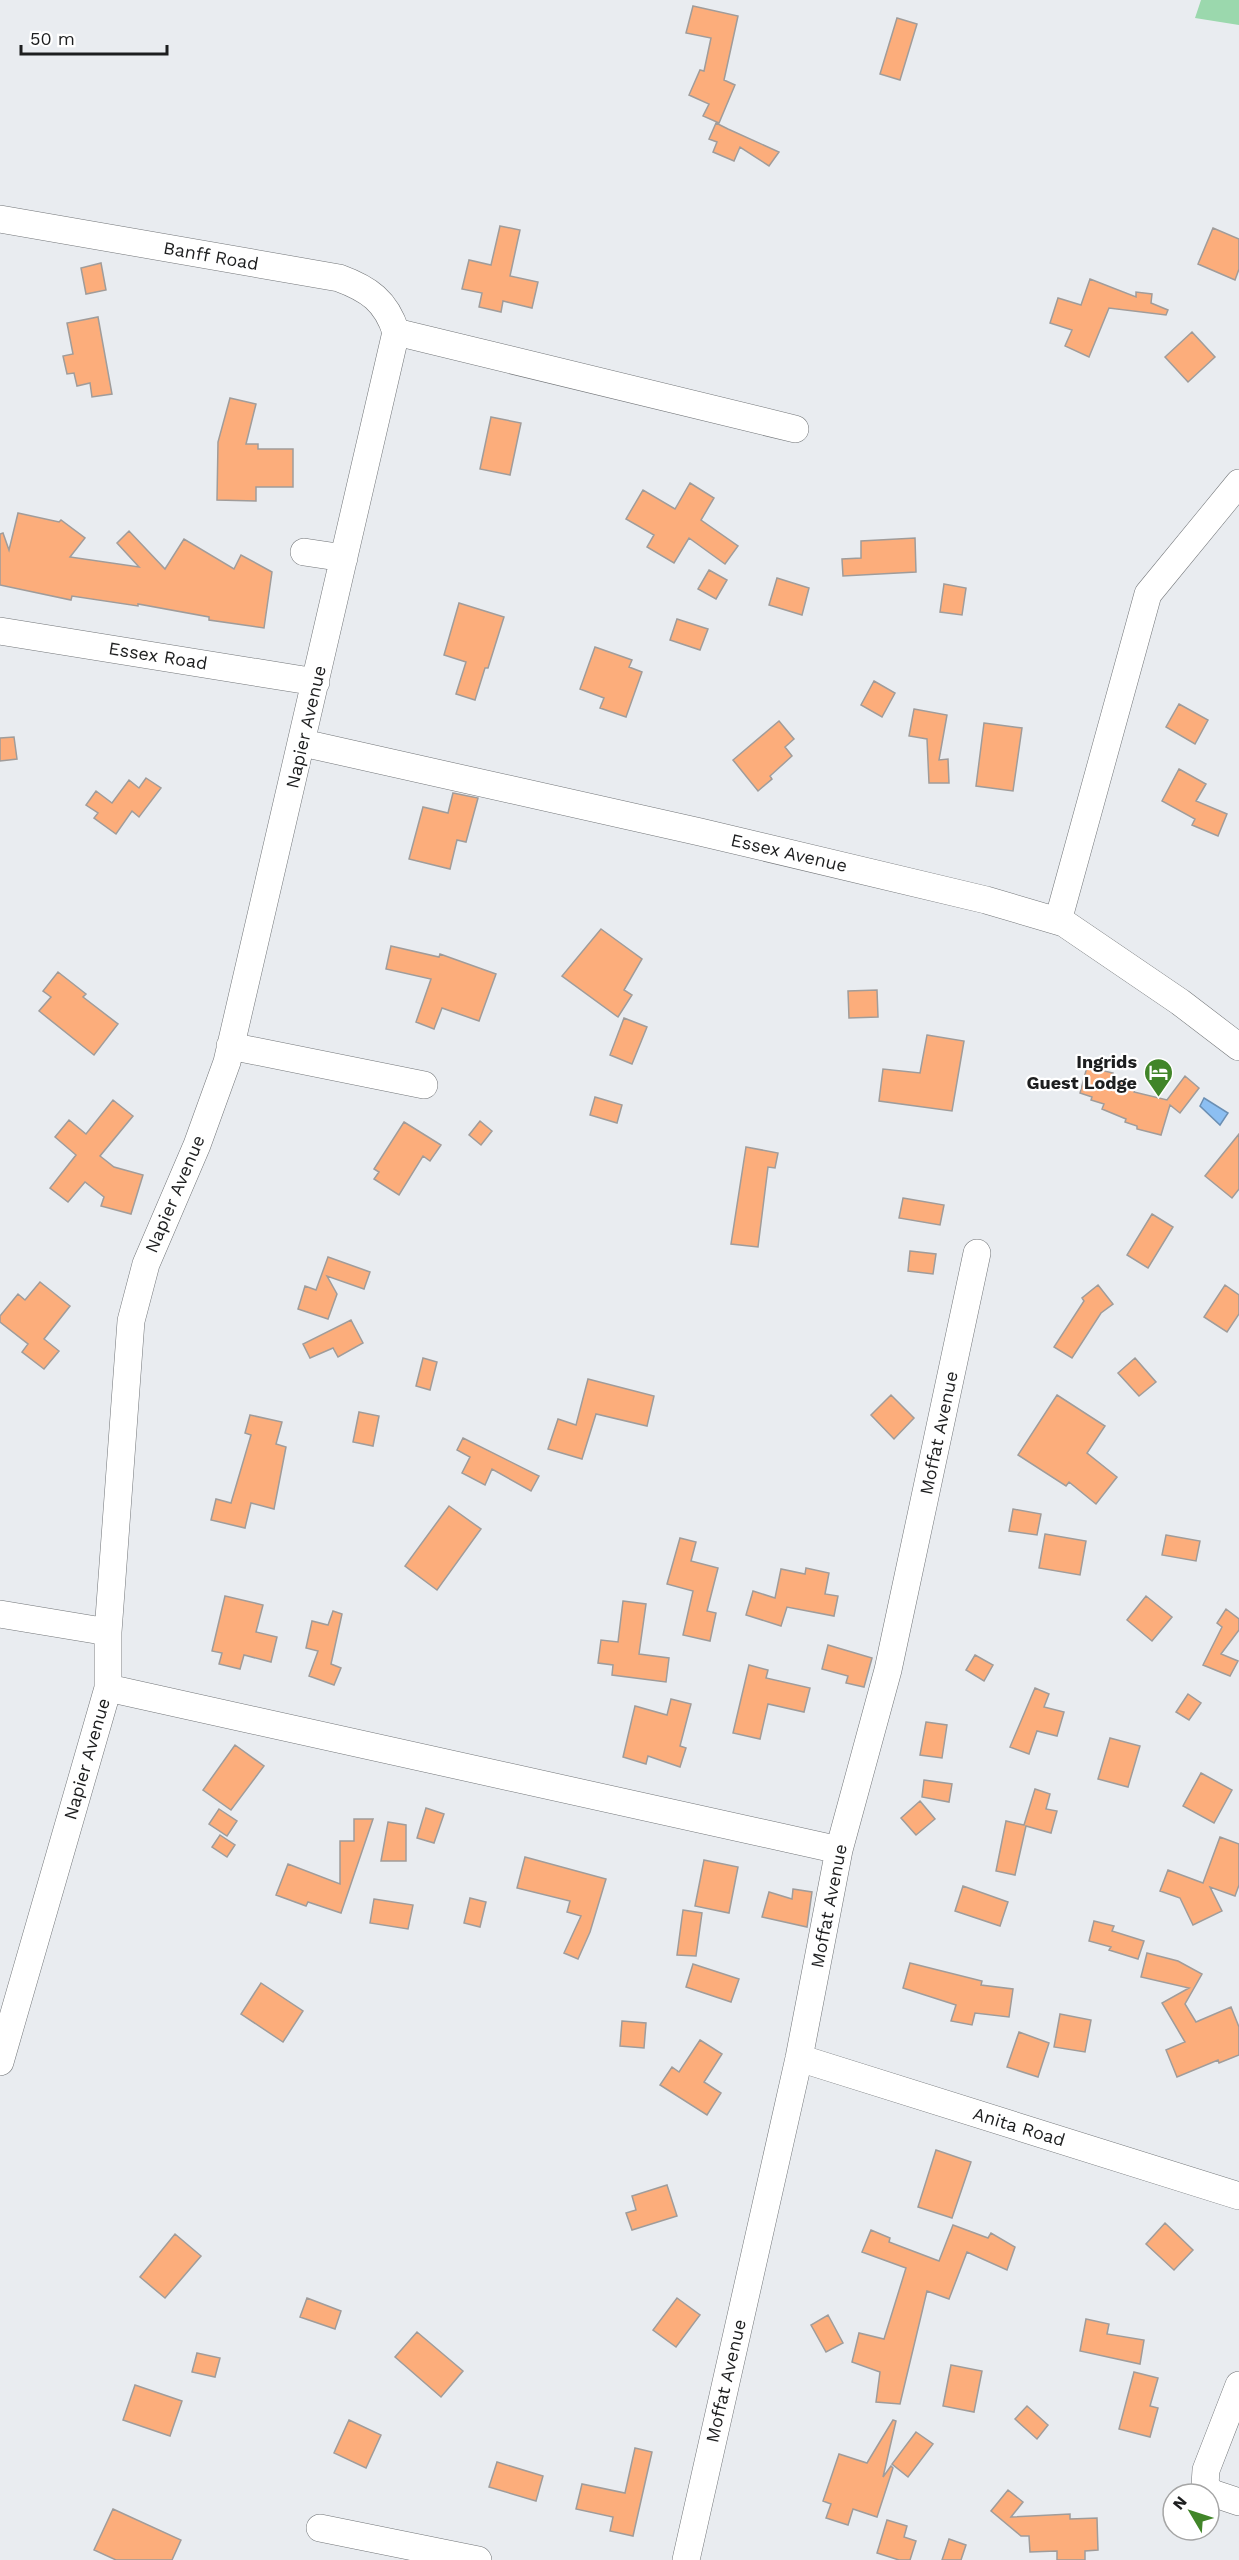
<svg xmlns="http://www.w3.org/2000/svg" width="1239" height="2560" font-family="'Work Sans',sans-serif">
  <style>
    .green { fill: #9bd8ad }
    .water { fill: #8cbff2; stroke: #6b8fb3; stroke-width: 1.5 }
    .building { fill: #fcad7b; stroke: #a09c9a; stroke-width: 1.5 }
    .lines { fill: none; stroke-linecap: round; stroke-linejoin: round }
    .minor-casing { stroke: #727578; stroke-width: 28 }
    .minor { stroke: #fff; stroke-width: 27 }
    .labels { text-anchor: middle; stroke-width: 4.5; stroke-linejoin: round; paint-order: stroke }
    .street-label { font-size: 18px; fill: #1d1e1f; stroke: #fff }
    .poi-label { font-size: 18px; font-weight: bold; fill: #1d1e1f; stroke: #fff; text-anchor: end }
  </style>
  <rect width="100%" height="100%" fill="#e9ecf0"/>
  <path class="green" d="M1201,0H1239V25L1195,18Z"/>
  <path class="water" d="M1204,1098L1228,1113L1220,1125L1200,1106Z"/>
  <path class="building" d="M693,6L738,16L724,80L735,85L719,123L703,116L709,104L689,95L700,70L704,71L711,38L686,33Z
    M897,18L917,24L900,80L880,74Z
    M716,123L728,129L779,152L769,166L740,147L734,161L713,152L717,142L709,139Z
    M500,226L520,230L510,276L538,282L532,308L503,301L501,312L479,307L482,293L462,289L469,260L491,265Z
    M1213,228L1239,239V269L1235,280L1198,264Z
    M101,263L106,290L86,294L81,268Z
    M1090,279L1136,297V292L1152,294L1151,303L1168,310L1166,315L1109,308L1089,357L1065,346L1072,330L1050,323L1058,298L1081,305Z
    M98,317L112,394L92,397L90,383L77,386L74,373L67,374L63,356L73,354L67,323Z
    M1192,332L1215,357L1188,382L1165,357Z
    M230,398L256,404L246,444H258V449H293V487H256V501L217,500L218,442Z
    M491,417L521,423L510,475L480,469Z
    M690,483L714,498L701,520L738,546L725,564L689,538L674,563L647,547L654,535L626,519L643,490L675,509Z
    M18,513L59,522L61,520L85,538L70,557L139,567L117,543L129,531L165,569L184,539L234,569L241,555L272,572L264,628L209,620V617L138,604V606L72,596L71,600L0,585V534L3,533L9,550Z
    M915,538L916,572L843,576L842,559L861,558V541Z
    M709,570L727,580L716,599L698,589Z
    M777,578L809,588L802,615L769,605Z
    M944,584L966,588L962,615L940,612Z
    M459,603L504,617L488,668H485L475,700L456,694L466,662L444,655Z
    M677,619L708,629L700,650L670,640Z
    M595,647L632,660L629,667L642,672L626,717L600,708L604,698L580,689Z
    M874,681L895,693L882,717L861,705Z
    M1179,704L1208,720L1195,744L1166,727Z
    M914,709L947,715L939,760L948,759L949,783H929L927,739L909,736Z
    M779,721L794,739L785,747L792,756L770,776L772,779L758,791L733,760Z
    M984,723L1022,728L1013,791L976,786Z
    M14,737L17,759L0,761V738Z
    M1179,769L1206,784L1196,801L1227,814L1218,836L1192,825L1195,819L1162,801Z
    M146,778L161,788L139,817L132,811L116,834L94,818L98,813L86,805L96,791L112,803L129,780L139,788Z
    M453,793L478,798L466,842L457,840L450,869L409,859L423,807L448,813Z
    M601,929L642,959L624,990L632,995L618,1017L562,976Z
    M391,946L439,957L440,954L496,974L479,1021L442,1008L434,1029L416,1022L431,979L386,969Z
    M58,972L86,994L83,997L118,1024L94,1055L39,1011L51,997L43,991Z
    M877,990L878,1017L849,1018L848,991Z
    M624,1018L647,1027L632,1064L610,1055Z
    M927,1035L964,1041L952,1111L879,1101L883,1069L920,1073Z
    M1087,1067L1113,1073L1111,1079L1124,1082L1123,1085L1135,1088L1134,1092L1167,1100L1185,1076L1199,1088L1180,1113L1170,1105L1161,1135L1137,1129V1126L1125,1122L1126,1119L1102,1109L1104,1104L1091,1100L1092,1097L1080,1093Z
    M595,1097L622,1105L617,1123L590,1115Z
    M113,1100L133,1116L100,1156L114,1167L143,1175L131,1214L101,1206L104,1197L85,1182L68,1202L50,1188L76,1155L55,1137L69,1120L86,1134Z
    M480,1121L492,1131L481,1145L469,1135Z
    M404,1122L441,1145L430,1161L423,1156L399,1195L374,1179L379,1172L374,1169Z
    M1239,1134V1189L1232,1198L1205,1176Z
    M746,1147L778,1153L775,1168L768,1167L758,1247L731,1244Z
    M903,1198L944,1205L940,1225L899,1218Z
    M1152,1214L1173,1227L1148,1268L1127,1255Z
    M910,1251L936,1254L933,1274L908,1271Z
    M328,1257L370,1272L364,1289L327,1276L337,1294L328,1319L298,1309L305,1286L316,1290Z
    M40,1282L70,1306L44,1339L59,1351L44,1369L22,1352L28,1344L0,1322V1316L18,1294L25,1300Z
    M1098,1285L1113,1304L1101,1313L1072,1358L1054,1347L1084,1301L1082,1298Z
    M1225,1285L1239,1295V1314L1227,1332L1204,1317Z
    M351,1320L363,1343L338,1357L333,1348L310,1358L303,1344Z
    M423,1358L437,1362L430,1390L416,1386Z
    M1135,1358L1156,1382L1139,1396L1118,1373Z
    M588,1379L654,1396L647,1426L596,1414L582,1459L548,1449L558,1419L576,1425Z
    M891,1395L914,1418L894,1439L871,1415Z
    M1057,1395L1105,1426L1087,1453L1117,1477L1096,1504L1069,1482L1066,1486L1018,1455Z
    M359,1412L379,1416L373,1446L353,1442Z
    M250,1415L282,1422L276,1444L286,1447L274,1509L251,1503L245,1528L211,1520L216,1499L231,1503L251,1435L245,1433Z
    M463,1438L539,1476L531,1491L492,1469L485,1485L462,1473L470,1457L457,1450Z
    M449,1506L481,1529L437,1590L405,1566Z
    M1013,1509L1041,1514L1037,1535L1009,1531Z
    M1045,1534L1086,1541L1080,1575L1039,1568Z
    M1166,1535L1200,1541L1196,1561L1162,1555Z
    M680,1538L696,1542L691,1561L718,1568L707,1611L716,1613L710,1641L683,1635L693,1591L667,1584Z
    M806,1568L829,1573L825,1594L838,1596L834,1616L787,1607L781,1626L746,1615L753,1591L775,1598L781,1569L805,1574Z
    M225,1596L263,1605L256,1632L277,1637L271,1662L244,1655L240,1669L219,1664L222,1653L212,1651Z
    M1146,1596L1172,1617L1152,1641L1127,1620Z
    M623,1601L646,1604L639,1654L669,1658L666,1682L612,1675L613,1665L598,1663L601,1640L618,1642Z
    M1226,1609L1239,1619V1630L1221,1654L1238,1661L1230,1676L1203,1665L1222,1627L1217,1623Z
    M333,1611L342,1614L331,1664L341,1668L334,1685L309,1676L318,1651L306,1648L312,1621L328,1625Z
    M828,1645L872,1658L864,1687L846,1683L848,1676L822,1669Z
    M975,1655L993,1665L984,1681L966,1670Z
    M749,1665L768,1670L766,1678L810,1688L804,1712L768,1704L760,1739L733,1733Z
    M1035,1688L1049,1694L1044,1707L1064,1712L1057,1736L1037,1731L1029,1754L1010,1747Z
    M1188,1694L1201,1703L1189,1720L1176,1712Z
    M671,1699L691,1704L680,1746L686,1748L680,1767L648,1756L646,1764L623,1757L635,1706L667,1715Z
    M926,1722L947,1725L942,1758L920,1755Z
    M1110,1738L1140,1746L1128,1787L1098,1779Z
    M235,1745L264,1766L231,1810L203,1790Z
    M1201,1773L1232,1790L1214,1823L1183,1806Z
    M924,1780L952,1784L949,1802L922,1797Z
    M1035,1789L1050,1794L1046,1809L1057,1811L1051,1833L1026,1826L1015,1875L996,1871L1006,1821L1024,1825Z
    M920,1801L935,1819L916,1835L901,1818Z
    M426,1808L444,1814L434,1843L417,1838Z
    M219,1809L237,1821L227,1836L209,1824Z
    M354,1819H373L341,1913L308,1902L306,1906L276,1895L288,1864L340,1884V1841H354Z
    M388,1822L406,1825V1861H381Z
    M220,1835L235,1845L227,1857L212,1847Z
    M1220,1837L1239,1844V1885L1235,1896L1210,1887L1222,1911L1193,1925L1180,1898L1160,1891L1168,1870L1203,1883Z
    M525,1857L606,1879L590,1932L578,1959L564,1953L581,1916L567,1912L570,1901L517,1888Z
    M704,1860L738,1867L729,1913L695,1906Z
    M963,1886L1008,1902L1000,1926L955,1911Z
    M793,1889L812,1892L807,1927L762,1917L769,1892L792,1899Z
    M470,1898L486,1902L480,1927L464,1923Z
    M374,1899L413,1905L408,1929L370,1923Z
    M683,1910L702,1913L696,1956L677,1955Z
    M1094,1921L1114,1926L1112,1931L1144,1941L1138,1959L1109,1950L1111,1947L1089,1941Z
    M1147,1953L1178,1961L1202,1974L1185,2004L1196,2022L1231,2007L1239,2027V2055L1219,2063L1218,2060L1177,2077L1166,2050L1185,2042L1162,2003L1189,1988L1141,1977Z
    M910,1963L982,1981L981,1985L1013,1989L1009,2017L975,2013L972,2025L951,2021L956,2005L903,1988Z
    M693,1964L739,1979L731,2002L686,1987Z
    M261,1983L303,2011L283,2042L241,2014Z
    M1060,2014L1091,2020L1085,2052L1054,2047Z
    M622,2021L646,2023L644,2048L620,2046Z
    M1019,2032L1049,2043L1038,2077L1007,2067Z
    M700,2040L722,2054L704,2082L721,2093L707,2115L660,2085L672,2067L679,2072Z
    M936,2150L971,2162L952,2218L918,2207Z
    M667,2185L677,2216L632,2230L626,2213L636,2210L632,2196Z
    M1165,2223L1193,2250L1174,2270L1146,2244Z
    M953,2225L988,2238L991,2233L1015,2247L1007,2270L967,2252L949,2299L927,2291L900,2404L876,2402L880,2372L852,2362L859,2333L884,2339L906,2268L862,2252L871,2230L890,2238L889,2242L939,2261Z
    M175,2234L201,2256L165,2298L140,2277Z
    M307,2298L341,2311L335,2329L300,2317Z
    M677,2298L700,2315L676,2347L653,2330Z
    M828,2315L843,2343L826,2352L811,2325Z
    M1086,2319L1109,2324L1107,2334L1144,2340L1140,2364L1080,2351Z
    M417,2332L463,2371L441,2397L395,2357Z
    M197,2353L220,2358L215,2377L192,2372Z
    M951,2365L982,2371L974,2412L943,2406Z
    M1134,2372L1158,2378L1150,2406L1158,2408L1150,2437L1119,2429Z
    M135,2385L182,2401L170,2436L123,2420Z
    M1027,2406L1048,2425L1037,2439L1015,2419Z
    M349,2420L381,2435L366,2468L334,2453Z
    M893,2420L896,2421L883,2477L891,2466L893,2468L877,2517L853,2509L848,2525L826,2518L831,2504L823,2501L839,2454L867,2463Z
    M916,2432L933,2444L908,2477L892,2464Z
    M635,2448L652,2452L633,2536L610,2531L613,2517L576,2509L582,2484L625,2493Z
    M497,2462L543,2476L536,2501L489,2487Z
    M1008,2490L1023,2502L1011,2517L1070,2514V2519L1097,2518L1098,2550L1085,2551V2560H1057V2551L1030,2552L1029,2536H1021L991,2511Z
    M113,2509L181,2540L172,2560H116L94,2550Z
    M887,2520L907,2526L904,2537L916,2541L910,2560H899L877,2553Z
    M949,2539L966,2545L961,2560H942Z"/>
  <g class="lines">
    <defs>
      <path id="minor" d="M0,219L339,278C369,289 386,301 396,332
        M396,332L795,429
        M304,552L344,558
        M0,631L316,682
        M303,743L700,832L986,900L1064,923L1180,1002L1239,1047
        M1058,921L1148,594L1239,483
        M230,1046L424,1085
        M0,1614L108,1632
        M108,1688L839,1850
        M799,2058L1239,2196
        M0,2062L108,1688V1632L131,1321L146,1264L197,1145L227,1062L396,332
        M1239,2385L1206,2470L1205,2485L1212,2493L1239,2502
        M320,2528L478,2560
        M686,2560L799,2058L839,1850L888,1670L977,1253"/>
    </defs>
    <use href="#minor" class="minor-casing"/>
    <use href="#minor" class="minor"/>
  </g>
  <defs>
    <symbol id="hotel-pin" viewBox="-11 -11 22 30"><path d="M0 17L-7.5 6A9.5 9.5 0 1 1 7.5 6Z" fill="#418529" stroke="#fff"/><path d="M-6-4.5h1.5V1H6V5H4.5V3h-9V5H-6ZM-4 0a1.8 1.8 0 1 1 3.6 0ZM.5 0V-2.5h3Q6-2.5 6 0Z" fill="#fff"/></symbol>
  </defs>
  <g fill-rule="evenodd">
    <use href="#hotel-pin" x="1142" y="1056" width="33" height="45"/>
  </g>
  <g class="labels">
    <g class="street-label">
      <text transform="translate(211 256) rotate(10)" y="6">Banff Road</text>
      <text transform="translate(158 656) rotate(9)" y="6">Essex Road</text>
      <text transform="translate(306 727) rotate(-77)" y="6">Napier Avenue</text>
      <text transform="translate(789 853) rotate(13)" y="6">Essex Avenue</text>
      <text transform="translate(175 1194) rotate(-67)" y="6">Napier Avenue</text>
      <text transform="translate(939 1433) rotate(-78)" y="6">Moffat Avenue</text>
      <text transform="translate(87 1759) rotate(-74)" y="6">Napier Avenue</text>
      <text transform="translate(829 1906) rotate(-79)" y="6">Moffat Avenue</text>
      <text transform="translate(1019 2127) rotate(17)" y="6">Anita Road</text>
      <text transform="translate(726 2381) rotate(-77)" y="6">Moffat Avenue</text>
    </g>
    <g class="poi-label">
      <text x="1137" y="1068">Ingrids<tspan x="1137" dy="21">Guest Lodge</tspan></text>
    </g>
  </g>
  <g transform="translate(1191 2512) rotate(309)"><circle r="28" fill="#ffffff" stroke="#a5a5a5" stroke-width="1.5"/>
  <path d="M0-4.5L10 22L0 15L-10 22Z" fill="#418529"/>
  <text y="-9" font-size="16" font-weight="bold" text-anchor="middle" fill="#1d1e1f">N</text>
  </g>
  <path d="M21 45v9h146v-9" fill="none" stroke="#1d1e1f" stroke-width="3"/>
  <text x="30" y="45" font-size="18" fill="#1d1e1f" stroke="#ffffff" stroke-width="4.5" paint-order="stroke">50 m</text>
</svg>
